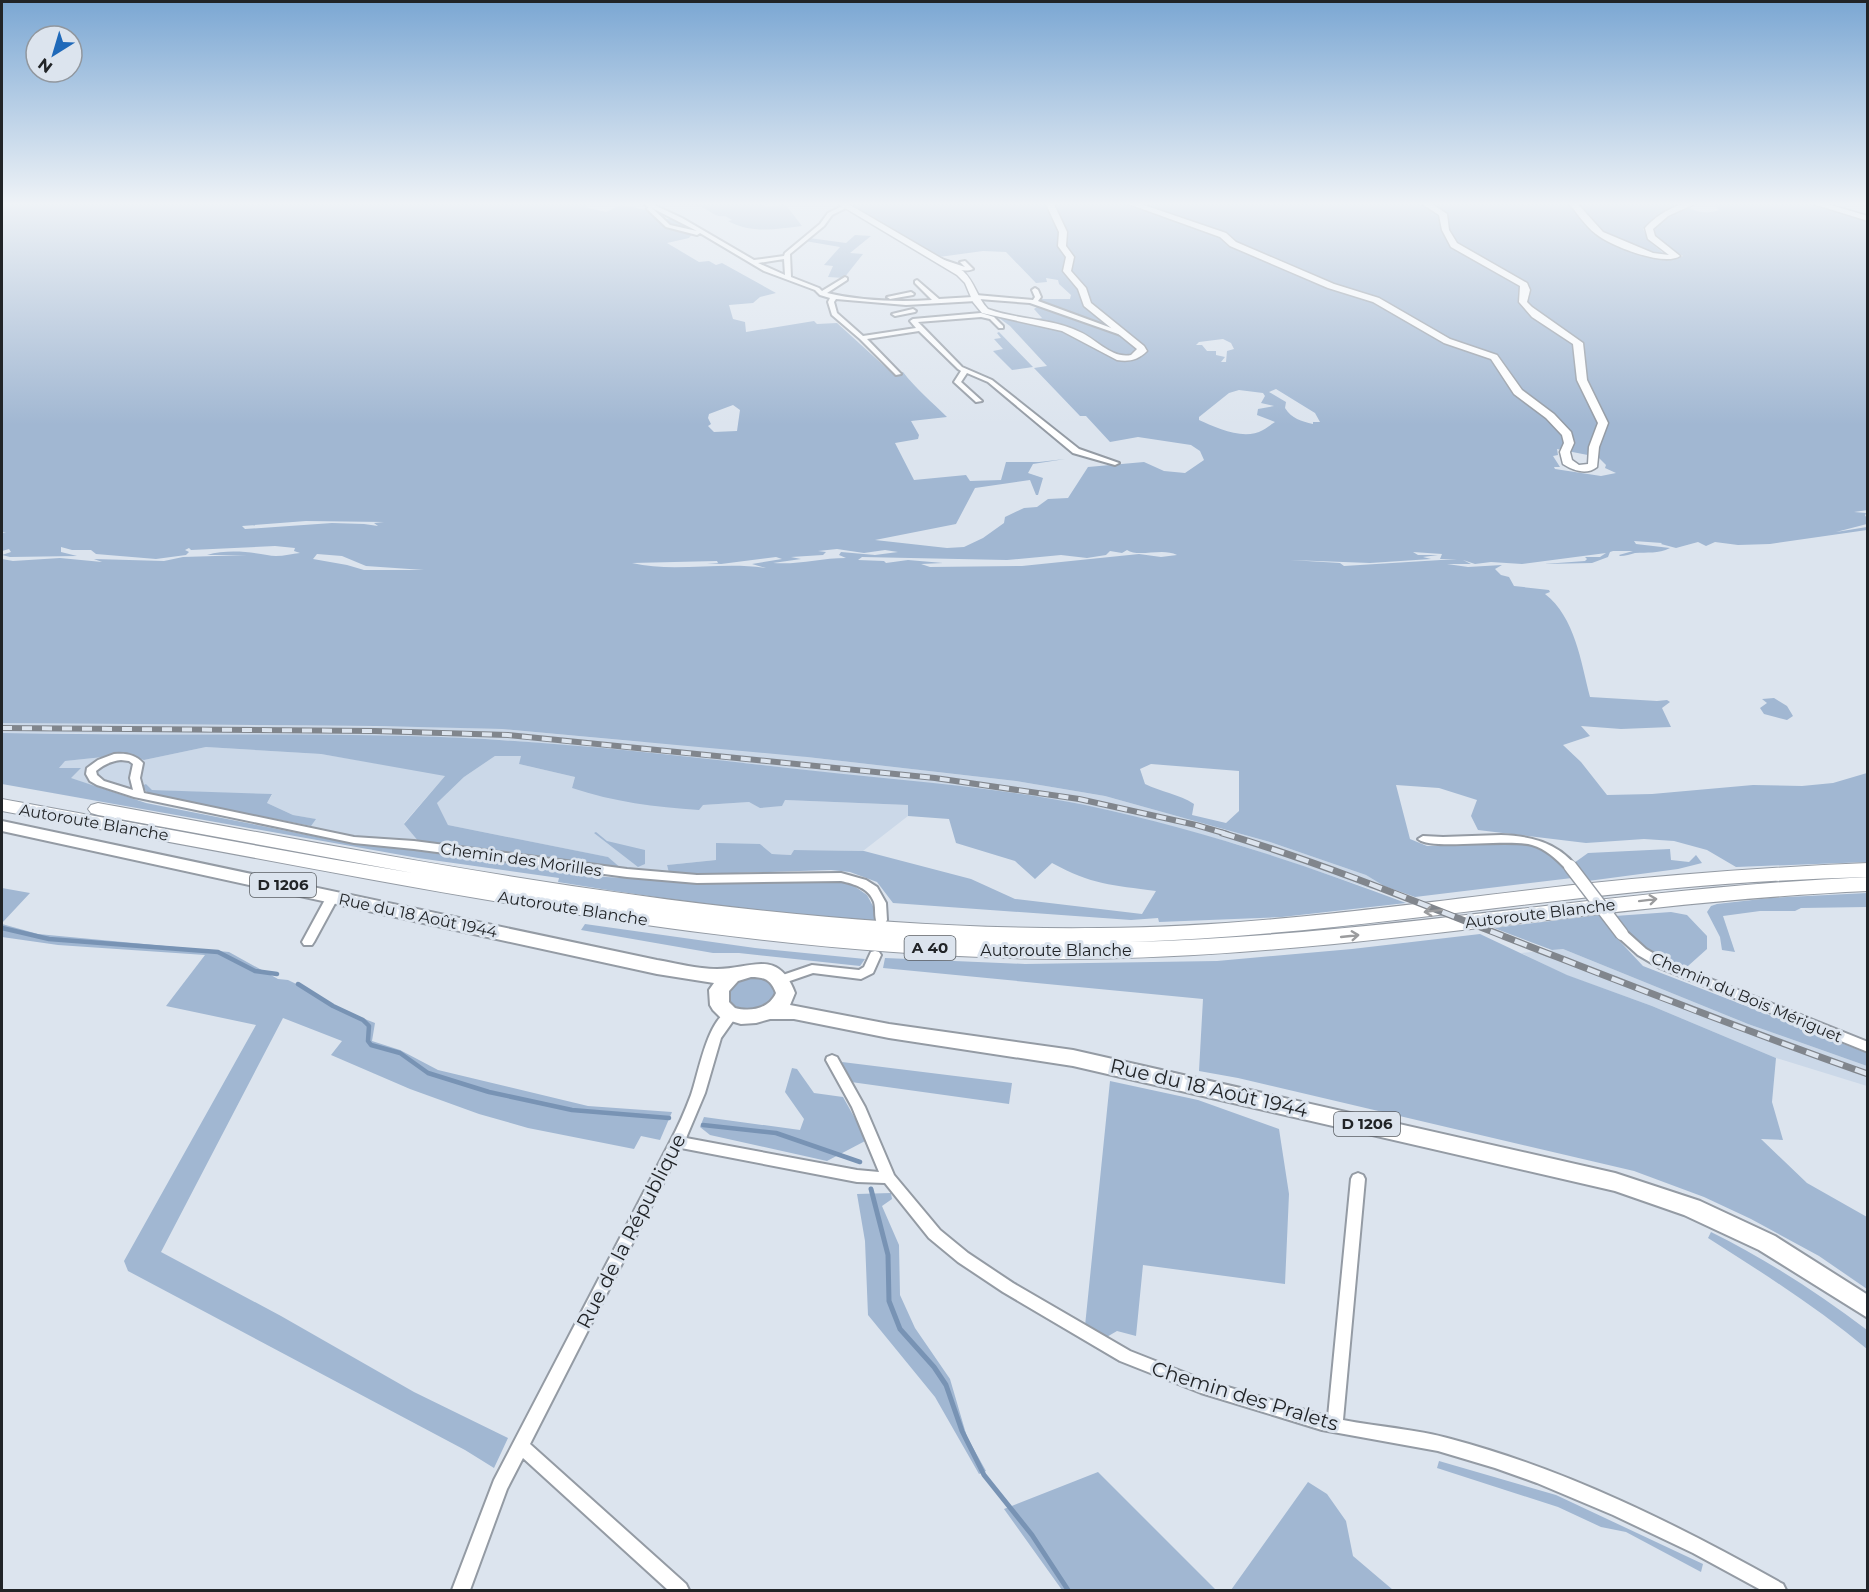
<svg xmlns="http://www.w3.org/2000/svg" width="1869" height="1592" font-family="Montserrat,sans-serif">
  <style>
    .built { fill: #cbd8e8 }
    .green { fill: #a1b7d2; fill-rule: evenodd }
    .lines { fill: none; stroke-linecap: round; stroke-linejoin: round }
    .stream-far1 { stroke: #7893b4; stroke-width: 4.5 }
    .stream { stroke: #7893b4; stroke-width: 5 }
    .street-casing { stroke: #949ba4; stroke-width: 4 }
    .secondary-casing { stroke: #949ba4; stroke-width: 3 }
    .primary-casing { stroke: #949ba4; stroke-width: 4 }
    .highway-casing { stroke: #949ba4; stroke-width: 2 }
    .street { fill: #fff; fill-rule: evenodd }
    .secondary { fill: #fff; fill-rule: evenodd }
    .primary { fill: #fff; fill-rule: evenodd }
    .highway { fill: #fff; fill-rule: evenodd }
    .rail-far1-casing { stroke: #81868d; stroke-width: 6 }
    .rail-casing { stroke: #81868d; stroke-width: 7 }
    .rail-far1 { stroke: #dce4ee; stroke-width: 4; stroke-dasharray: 10; stroke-linecap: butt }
    .rail { stroke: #dce4ee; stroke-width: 4.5; stroke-dasharray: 13; stroke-linecap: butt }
    .street-bridge-casing { stroke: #949ba4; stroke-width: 15; stroke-linecap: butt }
    .street-bridge { stroke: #fff; stroke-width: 12 }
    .oneway { stroke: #9b9c9e }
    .labels { text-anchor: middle; stroke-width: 6; stroke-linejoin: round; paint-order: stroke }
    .shield { fill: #dce4ee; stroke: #595e63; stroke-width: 1.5 }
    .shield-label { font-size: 15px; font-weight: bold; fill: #212427 }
    .street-label { font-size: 16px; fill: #212427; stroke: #dce4ee }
    .near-street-label { font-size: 20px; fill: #212427; stroke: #dce4ee }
  </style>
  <rect width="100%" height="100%" fill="#dce4ee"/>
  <path class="built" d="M2,723L427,727L502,729L643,742H749L807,757L1016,781L1105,796L1270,842L1366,875L1384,886L1371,889L1236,844L1156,822L1082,805L996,792L706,759L505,740L411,736L2,733Z
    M206,747L321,754L446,775L404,823L419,842L412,850L353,844L305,833L315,819L293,815L267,803L272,795L151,790L146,784L141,786L147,792L136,800L70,778L80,769L59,768L64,761L122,755L144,760Z
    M495,756H522L519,764L575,777L572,788L702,805L749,802L760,807L782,806L784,800L908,805V816L863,851L794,850L792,855L772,854L760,844H716V860L667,865L669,873L622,869L607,857L448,825L437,803L464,777Z
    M1563,949L1748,1024L1867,1066V1086L1776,1058L1652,1006L1566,975L1521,953Z"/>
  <path class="green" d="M2,202H592L584,207L606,212L621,205L647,210L657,219H671L695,230L689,238L667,243L699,262L709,261L716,265L722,263L776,293L760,297L753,303L729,305L733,319L745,322L746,332L814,321L817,324L837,323L893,374L903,372C916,389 932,402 947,417L911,421L919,435L918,439L895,443L914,480L966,475L970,481L1001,480L1006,462H1039L1065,459L1033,464L1028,473L1043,478L1038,495H1036L1030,480L975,488L956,524L875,540L947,548L964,547L983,538L1004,523L1005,517L1024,508L1037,507L1048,499L1068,498L1088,467L1144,462L1164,471L1185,473L1204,460L1200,451L1191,445L1138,437L1110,442L1086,416H1080L1034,368L1047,366L1010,326L999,318L1052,326L1106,348C1084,330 1061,324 1035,319L1042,318L1034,309L1040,305L1038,302L1041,299H1070L1071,295L1059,284L1058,280L1046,278L1047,282L1036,283L1006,252L983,251L939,257L844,202H1568L1595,234L1647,256L1672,260L1683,256L1657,240L1653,231L1665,217L1686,206C1696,213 1708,214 1719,210L1715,206L1716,202H1806L1867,220L1868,510L1854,512L1866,513L1865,516L1867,517V524L1836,532L1867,527V530L1770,544L1738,545L1715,542L1706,546L1698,542L1676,548L1661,544L1662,543L1634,541L1636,544L1670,548C1658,554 1647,552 1635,553C1631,554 1625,556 1620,556L1619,555L1633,551H1613L1610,552L1608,557L1592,563L1544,564L1585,561L1587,559L1585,557H1600L1606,553L1522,564L1491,562L1475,564L1463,560L1471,564H1447L1468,567L1502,565L1495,569L1501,575L1509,577L1514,586L1549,590L1550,592L1545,594C1575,617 1581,662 1590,697L1657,701L1667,700L1670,702L1662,708L1671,727L1621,729L1581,726L1590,736L1563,745L1581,762L1607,795L1652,794L1753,785L1802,786L1833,783L1867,773V862L1736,867L1707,850L1674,841L1644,839L1586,843L1478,830L1471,816L1477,800L1439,788L1396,785L1410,839L1427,846L1513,843L1539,847L1560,862L1572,878L1415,897L1384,886L1366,875L1270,842L1105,796L1016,781L807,757L502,729L376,726L2,723V559L13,561L60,558L102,562L94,559L164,561L183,557L247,555H207C227,549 251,552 267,555C278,558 290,554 300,553L294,551L295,548L275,546L191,550L189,548L185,550L189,552L186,555L156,559L96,554L91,550H72L61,547V552L77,556L10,557L2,555L11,552L9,549L2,551V533L6,532H2ZM1223,339L1231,343L1234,349L1227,351L1226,362H1221L1225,357L1216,355V351H1207L1202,345H1196L1199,342ZM1276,389L1315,413L1320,422H1313V424C1301,421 1292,419 1285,408L1286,402L1269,392ZM1239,390L1263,393L1265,396L1261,403L1274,406L1258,409L1257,415L1275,422C1270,425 1267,428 1263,430C1244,441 1217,428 1199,420V417L1229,393ZM733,405L740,410L737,431L714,432L708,426L711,424L708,418L709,414ZM1557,449L1598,457L1606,465L1605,468L1616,473L1601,476L1555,469L1554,467H1560L1553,456L1558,455ZM306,521L384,522L374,523L378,526L364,524L332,523L245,529L242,526ZM837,549L864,553L885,550L898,552L875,555L841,552L839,555L846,558C821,558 798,565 773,563L801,559L791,557L823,555L826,552L818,551ZM1127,550C1139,558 1162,547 1177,555L1161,557L1139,554L1022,566L930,567L921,564L943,563L908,560L886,563L884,561L858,560L862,557L1007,560L1061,555L1087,558L1106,555L1110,551L1122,553ZM1413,552L1442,554L1440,559H1457L1344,566L1340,563L1290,560L1370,563L1431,559L1423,557L1438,555H1418ZM317,554L342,556L366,566L424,570H364L347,565L313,559ZM776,557L782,559L752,564L766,568C722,561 674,573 632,563L717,561L718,563H707L721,564ZM1151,764L1239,771V811L1226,823L1192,815L1194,804C1179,794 1161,792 1145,784L1140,769Z
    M673,202H759L766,207L785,204L802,226C776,229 752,234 728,221L732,220L725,216C714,218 708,208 698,206C688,203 685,207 673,202Z
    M1575,202H1687L1667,209L1643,229L1651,243L1667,256H1663L1599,230L1589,215Z
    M855,235L871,236L850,253L863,254L844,278L828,277L833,266L824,265L840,247L805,241L809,238L846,243Z
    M999,332L1033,367L1012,370L993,351L1003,349L994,339L1001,338L997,333Z
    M1774,698L1787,706L1793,716L1787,720L1764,714L1760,708L1767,703L1762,699Z
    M2,733C137,736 273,733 409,736C533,739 657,753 779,767C881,779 985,785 1085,805C1194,828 1301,863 1406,903L1282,917L1159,922L1158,918L1131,920L893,903L877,882L850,872L831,870L736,873H669L667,865L716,860V843L760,844L772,854L791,855L794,850L864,851L971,879L1015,899L1142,914L1156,891C1112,885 1092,885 1052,863L1035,879L1015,861L956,843L949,819L908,816V805L785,800L782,806L760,808L749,802L703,805L699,810C655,807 614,802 572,788L575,777L519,764L521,756H495L464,777L437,803L448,825L608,857L622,869L419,842L404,824L445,776L321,754L206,747L144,760L122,755L65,761L59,768H81L71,778L146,803L353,844L412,850L606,877L730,884L821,881L844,883L854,886L867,895L874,908V921C768,912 663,900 558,882L559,878L418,858L2,784Z
    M146,784L152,790L272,794L267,803L293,815L316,819L311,826L168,798L147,792L141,786Z
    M596,832L607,841L645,850V864L638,867L594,833Z
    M1670,849L1671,860L1689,862L1696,855L1702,863L1678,869L1588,881L1574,863L1588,853Z
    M2,888L30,893L2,923Z
    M1867,893V907L1801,908L1795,911H1760L1723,916L1735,952L1722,950L1720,937L1707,912L1711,906L1717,904L1770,898Z
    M1671,912L1687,915L1707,936V949L1688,966C1661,971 1629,935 1615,916Z
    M1600,915L1613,934L1643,966L1867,1053V1066L1748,1024L1563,949L1552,950L1494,928Z
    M2,924L38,934L229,952L278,979L288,980L317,994L332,1006L375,1023L372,1041L400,1050L438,1070L588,1106L672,1112L660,1140L641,1136L634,1149L528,1128L479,1114L410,1089L331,1055L342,1041L283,1018L161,1252L281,1316L414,1392L508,1438L494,1468L465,1450L128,1271L124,1261L256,1025L166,1006L205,955L58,945L2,937Z
    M585,924L755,948L865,959L860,966L739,953H713L581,930Z
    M1480,934L1567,975L1652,1006L1776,1058L1772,1102L1783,1140L1761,1139L1807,1183L1867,1217V1289L1819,1256L1751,1219L1704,1197L1634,1171L1238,1078L1199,1071L1203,999L883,968L885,958L1025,964L1217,961L1352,949Z
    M758,976L773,984L776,993C770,1013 740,1015 728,1001C729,982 740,977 758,976Z
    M842,1062L1012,1083L1009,1104L851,1082Z
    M792,1068L797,1069L814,1093L843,1097L867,1140L827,1161L710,1135L700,1127L704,1117L800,1130L804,1119L785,1092Z
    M1110,1081L1198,1100L1279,1129L1289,1194L1285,1284L1143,1265L1136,1336L1117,1331L1105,1338L1085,1326Z
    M891,1193L892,1199L882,1206L899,1245L900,1295L915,1328L950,1379L967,1437L986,1471L979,1474L935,1397L868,1315L865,1241L857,1194Z
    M1711,1232C1767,1260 1817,1292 1867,1330V1349C1818,1308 1763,1273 1708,1238Z
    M1439,1461L1556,1495L1703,1564L1701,1572L1626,1532L1601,1527L1558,1507L1437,1468Z
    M1098,1472L1216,1590H1062L1004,1509Z
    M1308,1482L1327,1494L1346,1521L1353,1556L1393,1590H1231Z"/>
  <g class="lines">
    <path class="stream-far1" d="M2,928L49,939L218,952L255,971L277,974
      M298,984L333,1006L363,1020L369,1026L368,1041L371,1045L400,1053L428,1073L489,1092L572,1110L669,1118
      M703,1125L776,1133L860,1162"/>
    <path class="stream" d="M871,1189L888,1255L889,1301L900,1329L934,1367L946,1385L962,1431L984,1475L1032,1535L1068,1590"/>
    <defs>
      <path id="street" d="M640,202H648L682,218L754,260L784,256L785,253L820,224L828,213L844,205H848V207L832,215L824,226L790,254L791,277L819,288L822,291L845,277L847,278V280L827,293C861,301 898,302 932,300L915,283V281L917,280L939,299L973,297L976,295L1033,300L1035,297L1032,290L1035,288L1038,290L1041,297L1038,301L1125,333V335H1121L1030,303L979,299L976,301L906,305L836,299L834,302L837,313L863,336L916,328L910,321L913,319L981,313L994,317L1003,326V328H999L990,319L981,317L918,322L962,367L992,380L1079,449L1119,463L1115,465L1073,453L988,382L967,373L961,382L982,401L976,402L954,382L961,371L958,369L919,331L867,339L901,374L896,375L860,339L832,315L828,302L830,298L820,295L815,290L764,271L700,233L697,235L666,227L647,209L649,207ZM652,208L697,231L670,225ZM784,259L785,275L758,263Z
        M1856,202H1868V205Z
        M941,259L965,267L960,262L965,261L973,269C962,274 950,266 939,262V260Z
        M911,292L914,294L913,295L890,299L887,297Z
        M913,309L916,311L915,312L895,316L892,314Z
        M114,754C125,753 135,754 143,763L140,778L144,793L354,837L414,841L627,869L697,875L841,873L866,880L877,887L886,903L887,920L885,923H877C874,916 876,909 874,902C869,888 854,884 841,881L697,883L627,877L414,849L354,843L134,797L97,785L90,781L86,774L87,768L98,760ZM121,760L129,761L133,764L130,778L133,790L104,781L97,775L96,771C103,765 111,761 121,760Z
        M1501,835C1530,836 1557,842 1576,866L1574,869H1566C1556,859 1546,849 1532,845C1506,838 1431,851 1418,839L1423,836L1443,837Z
        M333,892L339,896L314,942L312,945H304L302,942L327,896Z
        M1622,930L1626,931L1646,949L1668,962L1868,1042V1052L1660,968L1638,955L1618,937L1616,934L1618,931Z
        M875,951L879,952L881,955L873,973L861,979L813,973L781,984L777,983L775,980L777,977L812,965L859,970L864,967L871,952Z
        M732,1009L736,1011L738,1014L721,1038L705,1093L686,1138L857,1170L879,1172L852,1107L826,1060L827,1057L832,1055L837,1057L865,1107L894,1175L940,1230L968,1253L1013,1283L1130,1351L1201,1379L1328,1417L1351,1179L1353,1175L1358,1173L1363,1175L1365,1179L1343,1420C1379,1427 1416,1429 1451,1439C1568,1470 1678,1525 1783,1584L1786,1590H1761L1693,1553L1613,1515L1537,1483L1495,1468L1438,1451L1322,1430L1201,1393L1120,1361L1003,1292L958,1262L929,1238L885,1183L857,1182L681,1148L530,1444L686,1584L689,1590H668L523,1458L507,1489L470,1590H452L494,1480L670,1142C678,1127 685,1111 691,1095C699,1073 707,1017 732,1009Z"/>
      <path id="secondary" d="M835,202H845L963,271C975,282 977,298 988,309C1018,320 1052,318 1080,332C1096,339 1112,359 1131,355L1137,349L1084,306L1078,289L1063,271L1066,257L1058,246L1059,232L1045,202H1053L1067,232L1066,246L1074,257L1071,271L1086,288L1091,303L1144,346L1147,351C1138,360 1129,362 1117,360L1062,331L982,313L973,302L965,283L957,275Z
        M1123,202H1135L1226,233L1236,242L1334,284L1379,298L1450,339L1497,355L1522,390L1554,414L1571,432L1574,443L1570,452L1572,460L1579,465L1588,464L1589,447L1598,423L1577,380L1573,344L1532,317L1519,302L1520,286L1451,247L1442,230L1439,215L1419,202H1429L1447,214L1449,230L1457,243L1527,283L1530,290L1527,302L1532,307L1583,343L1587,380L1608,423L1599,447L1597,467C1587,475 1574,471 1563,464L1560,452L1564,443L1562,435L1546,418L1514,394L1491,359L1444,343L1373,302L1328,288L1230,246L1220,237Z
        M1567,202H1576L1603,232L1653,253L1669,255L1648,239L1645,228C1659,213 1678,202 1699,202L1668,216L1653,229L1655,236L1680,256C1664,267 1611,246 1596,234C1585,226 1577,212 1567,202Z
        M1807,202H1820L1868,216V221Z"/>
      <path id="primary" d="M2,821L657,960C676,963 697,969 717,969C752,969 778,948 795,993L790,1005L889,1024L1073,1050L1615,1173L1700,1201L1775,1236L1868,1295V1318L1759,1250L1684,1215L1615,1191L1073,1066L889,1038L794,1019H770L756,1023L741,1024L721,1018L713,1010L710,1005L709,990L714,983L657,974L2,831ZM751,977C765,977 771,980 776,993C769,1009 750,1012 735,1008L729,1002V991L738,981Z"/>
      <path id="highway" d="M2,799C139,824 276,850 413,873L98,815L91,813L88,809L91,805L98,803C429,863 762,932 1100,928C1262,927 1422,902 1582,884C1677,874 1772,867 1868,863V877C1804,879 1740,882 1677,888C1494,905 1313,936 1129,942C1376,936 1620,888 1868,877V891C1597,903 1330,960 1058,959C828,957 600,921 374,880C250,857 126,834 2,811Z"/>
    </defs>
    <use href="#street" class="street-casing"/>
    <use href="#secondary" class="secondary-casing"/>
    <use href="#primary" class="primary-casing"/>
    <use href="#highway" class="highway-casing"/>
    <use href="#street" class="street"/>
    <use href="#secondary" class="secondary"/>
    <use href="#primary" class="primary"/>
    <use href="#highway" class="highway"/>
    <defs>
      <path id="rail-far1" d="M2,728L375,731L508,735L935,778L1079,799L1196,825L1227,834"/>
      <path id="rail" d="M1222,833C1318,862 1410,899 1503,936C1624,983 1745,1031 1868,1074"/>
    </defs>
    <use href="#rail-far1" class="rail-far1-casing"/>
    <use href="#rail" class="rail-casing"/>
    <use href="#rail-far1" class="rail-far1"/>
    <use href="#rail" class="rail"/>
    <defs>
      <path id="street-bridge" d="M1570,866L1622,934"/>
    </defs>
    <use href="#street-bridge" class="street-bridge-casing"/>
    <use href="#street-bridge" class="street-bridge"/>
  </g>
  <defs><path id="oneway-shaft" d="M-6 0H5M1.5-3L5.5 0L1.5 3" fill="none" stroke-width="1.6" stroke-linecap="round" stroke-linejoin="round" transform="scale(1.5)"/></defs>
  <g class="oneway">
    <use href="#oneway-shaft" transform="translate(1648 900) rotate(-7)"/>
    <use href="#oneway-shaft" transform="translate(1433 911) rotate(173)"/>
    <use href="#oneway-shaft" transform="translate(1350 936) rotate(-6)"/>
  </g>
  <linearGradient id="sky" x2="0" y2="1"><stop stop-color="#7ba7d3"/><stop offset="0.48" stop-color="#eff3f7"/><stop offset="1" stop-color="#eff3f7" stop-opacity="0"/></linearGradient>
  <rect width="1869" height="425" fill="url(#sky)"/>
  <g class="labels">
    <g class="shield">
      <rect x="250" y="873" width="66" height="24" rx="4.5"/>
      <rect x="904.5" y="936" width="51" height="24" rx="4.5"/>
      <rect x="1334" y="1112" width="66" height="24" rx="4.5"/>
    </g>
    <g class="shield-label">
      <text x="283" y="890">D 1206</text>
      <text x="930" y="953">A 40</text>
      <text x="1367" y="1129">D 1206</text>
    </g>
    <g class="street-label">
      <text transform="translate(94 822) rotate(10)" y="6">Autoroute Blanche</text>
      <text transform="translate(521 859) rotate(8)" y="6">Chemin des Morilles</text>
      <text transform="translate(573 908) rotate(9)" y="6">Autoroute Blanche</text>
      <text transform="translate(1540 913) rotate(-7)" y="6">Autoroute Blanche</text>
      <text transform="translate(418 915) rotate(12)" y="6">Rue du 18 Août 1944</text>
      <text x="1056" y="956">Autoroute Blanche</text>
      <text transform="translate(1747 997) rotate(23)" y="6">Chemin du Bois Mériguet</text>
    </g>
    <g class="near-street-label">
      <text transform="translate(1209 1088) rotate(13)" y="7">Rue du 18 Août 1944</text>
      <text transform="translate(631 1231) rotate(-63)" y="7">Rue de la République</text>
      <text transform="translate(1245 1396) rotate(17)" y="7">Chemin des Pralets</text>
    </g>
  </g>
  <rect width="1869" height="1592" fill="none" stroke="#212427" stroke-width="6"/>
  <g transform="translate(54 54) rotate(217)"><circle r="28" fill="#dce4ee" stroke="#91979e" stroke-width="1.5"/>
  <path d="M0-4.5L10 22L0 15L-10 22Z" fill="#1f69b9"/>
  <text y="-9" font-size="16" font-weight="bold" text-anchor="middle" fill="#212427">N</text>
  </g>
</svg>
